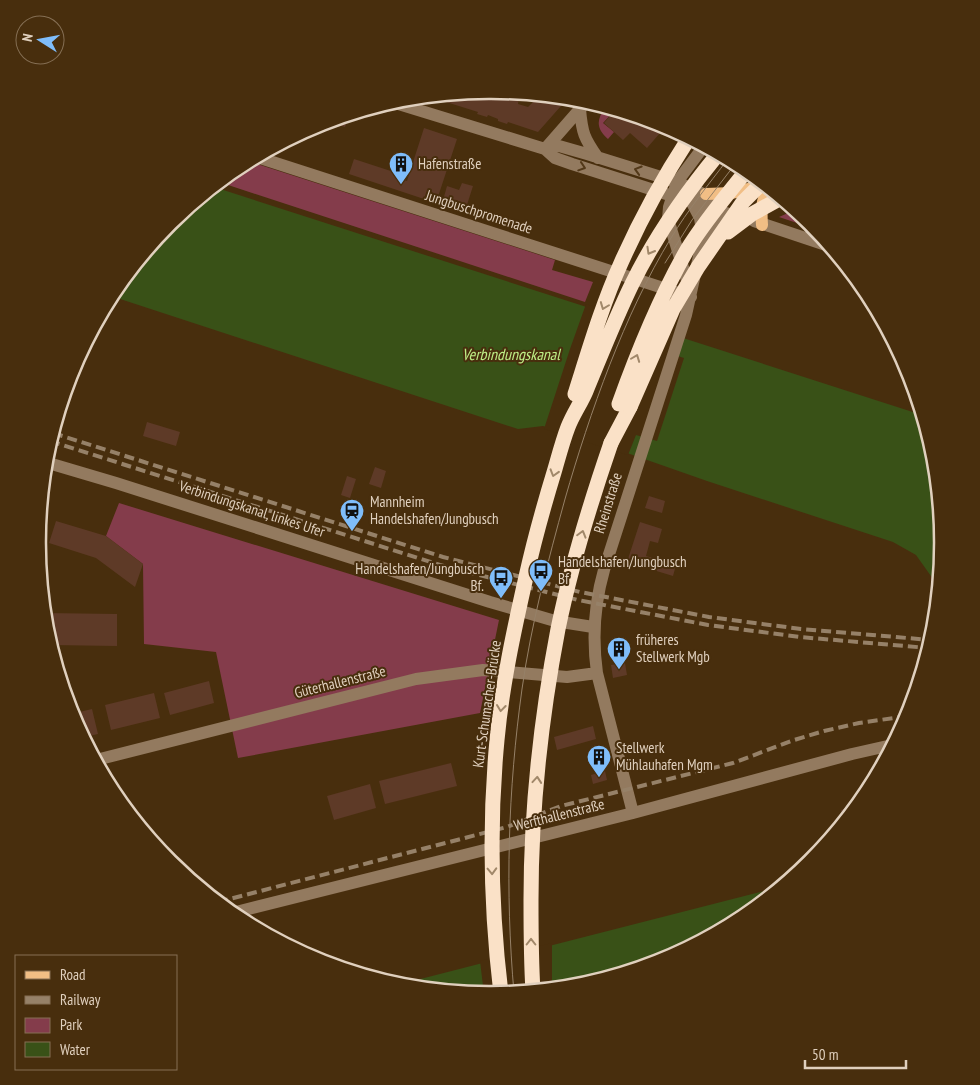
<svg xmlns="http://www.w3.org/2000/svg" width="980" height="1085" font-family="'PT Sans Narrow',sans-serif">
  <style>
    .green { fill: #843c4b }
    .water { fill: #395117 }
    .pier { fill: #482e0d }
    .building { fill: #5e3a27 }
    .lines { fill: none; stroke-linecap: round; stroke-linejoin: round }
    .minor { stroke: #937a5f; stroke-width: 12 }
    .major { stroke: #f1be85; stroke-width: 12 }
    .highway { stroke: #fae1c7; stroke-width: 15 }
    .tram { stroke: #968168; stroke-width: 1 }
    .rail { stroke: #968168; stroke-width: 4; stroke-dasharray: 10 5; stroke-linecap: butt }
    .highway-bridge { stroke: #fae1c7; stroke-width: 15 }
    .oneway { stroke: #533919 }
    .oneway2 { stroke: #a1886a }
    .labels { text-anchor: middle; stroke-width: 4; stroke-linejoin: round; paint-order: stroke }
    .poi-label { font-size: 15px; fill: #e0d0be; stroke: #482e0d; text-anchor: start }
    .street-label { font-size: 15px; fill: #e0d0be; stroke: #482e0d }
    .water-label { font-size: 16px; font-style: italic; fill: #beed86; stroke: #482e0d }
    .rim { fill: none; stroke: #e0d0be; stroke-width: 2.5 }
  </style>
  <rect width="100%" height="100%" fill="#482e0d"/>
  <path class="green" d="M606,107L615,110L603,123L614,132L608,139C596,129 596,119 606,107Z
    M248,161L555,260L552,270L593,282L585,302L219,182L239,166Z
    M795,210L815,229L779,217Z
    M119,503L499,620L480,713L238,758L216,652L144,644L143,564L106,536Z"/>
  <path class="water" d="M214,187L922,415L934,455L942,543L938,586L916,555L893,542L707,481L630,454L543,426L518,429L111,296L170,222Z
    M780,887L741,919L663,961L578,986L490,995L397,985Z"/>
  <path class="pier" d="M586,304L680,334L671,354L684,358L657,441L636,435L628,455L544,429L570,349Z
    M552,943V989L484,994L480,961Z"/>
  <path class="building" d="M490,90L516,96V97L519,98L518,104L528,107L540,95L568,98L538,132L508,122L507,124L498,121V119L488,115L487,117L477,114L478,112L427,96Z
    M615,110L622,112L633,122L637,117L645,119L660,133L647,148L630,133L623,140L604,123Z
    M349,115L345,127L335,124L334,127L321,123Z
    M424,128L457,139L436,203L349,174L354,159L400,174L399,178L407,181Z
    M462,183L473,186L465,211L442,204L447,186L459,190Z
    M147,422L180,432L176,446L143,436Z
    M375,467L386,471L381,488L369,484Z
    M347,476L356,479L350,498L341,495Z
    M649,496L665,501L662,513L645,508Z
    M56,521L106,536L143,564L135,587L96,558L49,543Z
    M640,522L662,529L658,543L650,541L646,556L676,565L673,576L627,562Z
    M44,613L117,614V646L51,645L46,630Z
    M625,663L627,675L613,678L611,665Z
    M209,681L214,703L170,715L164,693Z
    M154,693L160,718L111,730L105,705Z
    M92,709L98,734L84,737L71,714Z
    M593,726L596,739L557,750L554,737Z
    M451,763L457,786L385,804L379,781Z
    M605,771L607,780L593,784L591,775Z
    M370,784L376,808L334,820L327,796Z
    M856,806L844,821L841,810Z"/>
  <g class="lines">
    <path class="minor" d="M392,102L545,149L555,158L572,164L729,214L740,216
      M580,109C582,133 584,138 598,158
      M545,149L559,146L587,154L677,182L714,199
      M545,149L587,101
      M257,157L691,297
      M754,221L829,246
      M703,238L729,214
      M690,290L672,232L668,219L669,207L677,182L704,146
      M45,462L116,483L490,602L555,621L593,627
      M96,760L416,679L483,670L567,677L597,673
      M633,813L597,673C592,637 594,605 604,570L686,315L703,238L700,218L692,203L677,182
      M232,913L633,813L852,754L892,745"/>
    <path class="major" d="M706,194L732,193L760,186
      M762,225C761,211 761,200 769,189"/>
    <path class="highway" d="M611,443L630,407"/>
    <path class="tram" d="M665,263L692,220L736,163
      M514,993C505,891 508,790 522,689C531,625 548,561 565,499C590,412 624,315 671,238C688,210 708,185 728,159"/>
    <path class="rail" d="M53,433L443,557L580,592L709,617L801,629L931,640
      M50,441L440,565L578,600L708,625L800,637L928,648
      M218,902L507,827L561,806L733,763L794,740L824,731L859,723L908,716"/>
    <path class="highway-bridge" d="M728,232L752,214L781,198
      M575,394C589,350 602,305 621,263C640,220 663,178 689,138
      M619,404C638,351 659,299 687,250C704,222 726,196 747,170
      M630,407L673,309L698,267L743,202L762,183
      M533,991C531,960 531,930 531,900C531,809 541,718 558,629C571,566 590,504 611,443
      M501,994C491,910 489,824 497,740C502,685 514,630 526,577C534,541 544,505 555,469C559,455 563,440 568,427C573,414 581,403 586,391C601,355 615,319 632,284C655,237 685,194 718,154"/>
  </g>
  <defs><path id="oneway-chevron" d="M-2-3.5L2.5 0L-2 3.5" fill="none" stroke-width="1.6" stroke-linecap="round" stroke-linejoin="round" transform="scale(1.25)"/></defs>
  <g class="oneway">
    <use href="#oneway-chevron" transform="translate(582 167) rotate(18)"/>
    <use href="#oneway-chevron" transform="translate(638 170) rotate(-163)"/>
  </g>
  <g class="oneway2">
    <use href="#oneway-chevron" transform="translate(650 251) rotate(120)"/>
    <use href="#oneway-chevron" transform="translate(604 306) rotate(111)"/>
    <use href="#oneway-chevron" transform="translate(636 358) rotate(-69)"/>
    <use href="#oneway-chevron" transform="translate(554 473) rotate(107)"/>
    <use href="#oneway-chevron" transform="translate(582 534) rotate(-74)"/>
    <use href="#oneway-chevron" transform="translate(501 708) rotate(97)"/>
    <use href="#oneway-chevron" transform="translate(537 780) rotate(-85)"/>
    <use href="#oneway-chevron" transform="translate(492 871) rotate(88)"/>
    <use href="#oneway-chevron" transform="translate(531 942) rotate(-90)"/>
  </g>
  <defs>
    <symbol id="building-pin" viewBox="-11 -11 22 30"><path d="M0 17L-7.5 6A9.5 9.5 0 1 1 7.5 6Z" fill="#7fbdfa" stroke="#482e0d"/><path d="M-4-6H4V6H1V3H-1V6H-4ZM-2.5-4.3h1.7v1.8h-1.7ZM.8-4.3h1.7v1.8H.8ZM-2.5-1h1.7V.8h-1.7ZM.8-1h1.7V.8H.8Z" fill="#111"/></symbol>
    <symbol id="station-pin" viewBox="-11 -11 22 30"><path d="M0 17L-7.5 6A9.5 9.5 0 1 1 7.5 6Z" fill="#7fbdfa" stroke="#482e0d"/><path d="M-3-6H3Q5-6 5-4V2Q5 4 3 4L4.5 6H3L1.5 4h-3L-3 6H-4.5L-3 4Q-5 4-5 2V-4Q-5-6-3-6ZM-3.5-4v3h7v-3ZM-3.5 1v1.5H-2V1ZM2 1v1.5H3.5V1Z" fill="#111"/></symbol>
    <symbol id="bus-pin" viewBox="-11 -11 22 30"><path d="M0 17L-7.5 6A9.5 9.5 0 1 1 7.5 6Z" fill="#7fbdfa" stroke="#482e0d"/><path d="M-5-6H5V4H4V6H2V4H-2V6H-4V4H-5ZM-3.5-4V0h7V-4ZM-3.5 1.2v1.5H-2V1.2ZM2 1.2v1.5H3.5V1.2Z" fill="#111"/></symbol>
  </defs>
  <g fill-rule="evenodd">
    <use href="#building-pin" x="387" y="150" width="28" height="38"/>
    <use href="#station-pin" x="338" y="497" width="28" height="38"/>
    <use href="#bus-pin" x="527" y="557" width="28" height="38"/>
    <use href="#bus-pin" x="487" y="564" width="28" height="38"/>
    <use href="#building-pin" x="605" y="635" width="28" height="38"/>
    <use href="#building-pin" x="585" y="743" width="28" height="38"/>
  </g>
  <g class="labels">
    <g class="poi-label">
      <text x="418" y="169">Hafenstraße</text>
      <text x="370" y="507">Mannheim<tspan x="370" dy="17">Handelshafen/Jungbusch</tspan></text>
      <text x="558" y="567">Handelshafen/Jungbusch<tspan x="558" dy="17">Bf</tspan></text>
      <text x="484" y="574" text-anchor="end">Handelshafen/Jungbusch<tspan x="484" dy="17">Bf.</tspan></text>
      <text x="636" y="645">früheres<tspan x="636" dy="17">Stellwerk Mgb</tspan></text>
      <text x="616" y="753">Stellwerk<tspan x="616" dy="17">Mühlauhafen Mgm</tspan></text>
    </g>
    <g class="street-label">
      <text transform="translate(479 212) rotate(18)" y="5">Jungbuschpromenade</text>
      <text transform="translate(608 503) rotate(-73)" y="5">Rheinstraße</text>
      <text transform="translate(252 509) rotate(18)" y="5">Verbindungskanal, linkes Ufer</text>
      <text transform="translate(340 682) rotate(-14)" y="5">Güterhallenstraße</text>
      <text transform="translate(487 704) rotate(-82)" y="5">Kurt-Schumacher-Brücke</text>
      <text transform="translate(559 815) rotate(-14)" y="5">Werfthallenstraße</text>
    </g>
    <g class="water-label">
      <text x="511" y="360">Verbindungskanal</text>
    </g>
  </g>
  <path d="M0 0H980V1085H0ZM489 99H491A443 443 0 0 1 934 542V543A443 443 0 0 1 491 986H489A443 443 0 0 1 46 543V542A443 443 0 0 1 489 99Z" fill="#482e0d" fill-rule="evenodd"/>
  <path class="rim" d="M489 99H491A443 443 0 0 1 934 542V543A443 443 0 0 1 491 986H489A443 443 0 0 1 46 543V542A443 443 0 0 1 489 99Z"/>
  <rect x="15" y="955" width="162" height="115" fill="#482e0d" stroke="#856f54"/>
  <rect x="25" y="971" width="25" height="8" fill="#f1be85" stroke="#856f54"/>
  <text x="60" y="980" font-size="15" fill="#e0d0be">Road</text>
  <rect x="25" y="996" width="25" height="8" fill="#968168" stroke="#856f54"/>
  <text x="60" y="1005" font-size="15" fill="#e0d0be">Railway</text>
  <rect x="25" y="1018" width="25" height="15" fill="#843c4b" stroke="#856f54"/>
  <text x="60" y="1030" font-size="15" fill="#e0d0be">Park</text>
  <rect x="25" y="1042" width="25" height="15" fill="#395117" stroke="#856f54"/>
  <text x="60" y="1055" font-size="15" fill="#e0d0be">Water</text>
  <g transform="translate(40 40) rotate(281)"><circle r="24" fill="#482e0d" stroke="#856f54"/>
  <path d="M0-4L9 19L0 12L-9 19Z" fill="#7fbdfa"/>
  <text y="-8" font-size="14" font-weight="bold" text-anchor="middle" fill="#e0d0be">N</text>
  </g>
  <path d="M805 1060v8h101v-8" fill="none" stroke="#e0d0be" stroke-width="2.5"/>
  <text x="812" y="1060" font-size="15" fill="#e0d0be" stroke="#482e0d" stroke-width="4" paint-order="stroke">50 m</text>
</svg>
